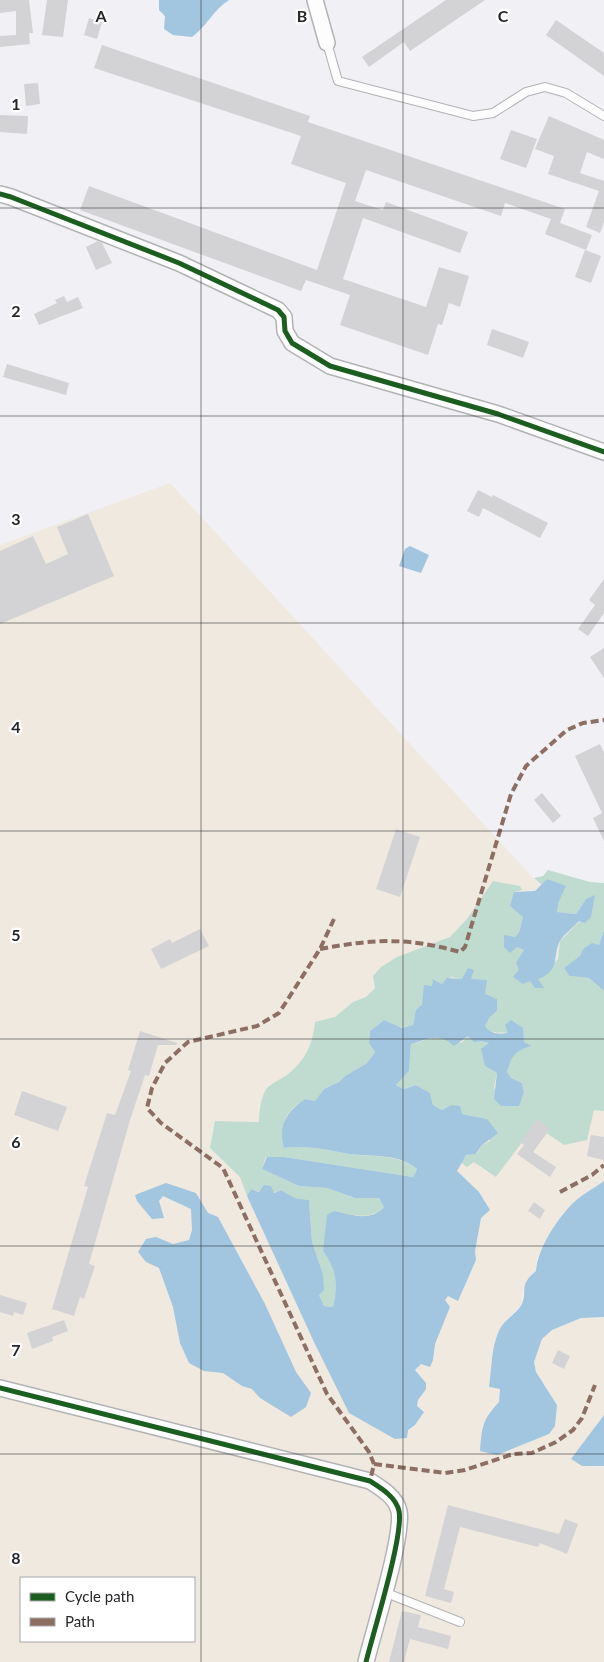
<svg xmlns="http://www.w3.org/2000/svg" width="604" height="1662" font-family="Lato,sans-serif">
  <style>
    .industrial { fill: #efe9e0; fill-rule: evenodd }
    .green { fill: #c0dcd0 }
    .water { fill: #a2c6df }
    .building { fill: #d3d3d6 }
    .lines { fill: none; stroke-linecap: round; stroke-linejoin: round }
    .service-casing { stroke: #b3b3b6; stroke-width: 10 }
    .minor-casing { stroke: #b3b3b6; stroke-width: 18 }
    .service { stroke: #fdfdfe; stroke-width: 8 }
    .minor { stroke: #fdfdfe; stroke-width: 15 }
    .quiet { stroke: #8d6e63; stroke-width: 4; stroke-dasharray: 8 4; stroke-linecap: butt }
    .cycleway-casing { stroke: #fff; stroke-width: 8 }
    .cycleway { stroke: #1b5e20; stroke-width: 5 }
    .grid { fill: none; stroke: #262629; stroke-width: 1; stroke-opacity: 0.55 }
    .grid-label { font-size: 16px; text-anchor: middle; font-weight: bold; fill: #262629; stroke: #fff; stroke-width: 4.5; stroke-linejoin: round; paint-order: stroke }
  </style>
  <rect width="100%" height="100%" fill="#f0f0f5"/>
  <path class="industrial" d="M170,483L604,955V1181L570,1206L537,1258L536,1271L523,1290L522,1303L502,1326L495,1340L489,1387L501,1389L499,1402L486,1415L557,1405L536,1372L534,1362L542,1339L552,1330L581,1318L604,1317V1415L596,1424L597,1467L604,1466V1662H0V545ZM21,1578H194V1641H21Z"/>
  <path class="green" d="M548,870L590,882L604,883V930L599,945L564,968L569,976L589,978L604,991V1111L594,1110L587,1140L564,1145L535,1125L496,1177L474,1162L467,1167L460,1162L466,1154H477L481,1146L490,1141L487,1119L462,1114L451,1105L442,1110L433,1105L430,1093L416,1085L404,1089L396,1085L409,1071L411,1044L436,1037L461,1043L468,1036L489,1043L485,1066L497,1073L494,1087L501,1106L509,1105L524,1092L522,1083L511,1078L506,1072C512,1054 514,1052 531,1046C524,1042 517,1036 510,1034C500,1030 494,1037 485,1026L490,1017L497,1011C486,994 472,980 451,977L442,984L434,979C431,996 415,1006 413,1025L402,1028L384,1020L370,1031L369,1043L375,1052L367,1063L345,1076L339,1082L324,1089L315,1101L305,1099C282,1114 282,1122 284,1148C310,1145 324,1150 350,1154C373,1157 398,1154 417,1169L413,1177L284,1157H266L262,1169L299,1186L327,1188L355,1198H379L384,1207C369,1221 353,1215 334,1211L323,1251C337,1270 338,1284 333,1307L324,1306L319,1295L323,1274L312,1242L309,1200L295,1198L281,1190C270,1194 261,1193 251,1189L247,1196L240,1177L210,1148L215,1121L259,1122C259,1112 261,1096 267,1088C272,1083 281,1079 287,1075C305,1061 313,1044 315,1022L335,1017L353,1002L366,997L375,988L373,976L381,967L397,957L450,937L467,919L493,881L520,886L522,890L514,892L518,910L523,917L519,932L515,937L517,947L525,950L530,981L538,979L558,959L560,941L580,921L586,899L576,914L557,912L559,901L534,878L543,876Z"/>
  <path class="water" d="M159,0H229C214,9 207,26 192,37L173,35L164,29L165,16L159,10Z
    M410,546L429,555L421,573L399,566L405,549Z
    M547,879L566,886L559,901L557,912L576,914L586,899L595,895L591,917L585,923L579,921C574,927 564,934 560,941C552,956 561,971 538,979L544,988H535L530,981L523,984L513,977L519,970L516,963L524,950L517,947L510,953L504,947V935L515,937L519,932L523,917L510,906L514,892L535,891Z
    M604,930V991L589,978L569,976L564,968L580,956L583,949L592,943L599,945Z
    M468,968L474,970L471,979L487,980L485,994L497,999V1011L490,1017L485,1026C492,1035 498,1034 508,1033L505,1025L511,1020L523,1028L524,1042L532,1046C516,1050 511,1056 507,1072L511,1078L522,1083L524,1092L519,1106H501L494,1099L497,1073L485,1066L481,1049L489,1043L481,1041L474,1042L468,1036L454,1046C439,1032 429,1039 411,1044L409,1071L396,1085L404,1089L416,1085L430,1093L433,1105L442,1110L451,1105L460,1106L462,1114L487,1119L498,1133L481,1146L476,1154L466,1155L457,1171L479,1192L490,1210L481,1218L475,1251L476,1260L458,1301L448,1296L445,1300L450,1307L435,1344L433,1360L430,1367L421,1364L415,1370L426,1383V1389L418,1400L417,1406L424,1412L415,1425L408,1430L407,1438L395,1439L349,1413L314,1342L247,1196L251,1189L259,1192L264,1185L271,1186L274,1193L281,1190L295,1198L309,1200L312,1242L323,1274L324,1290L319,1295L324,1306L333,1307C338,1285 337,1270 323,1251L327,1215L334,1211C353,1215 370,1222 384,1207L379,1198H355L327,1188L299,1186L262,1169L267,1157H284L413,1177L417,1169C398,1153 373,1157 350,1154C324,1150 310,1145 284,1148C278,1125 286,1112 305,1099L315,1101L324,1089L339,1082L345,1076L367,1063L375,1052L369,1043L370,1031L384,1020L402,1028L413,1025L416,1010L422,1004L424,985L432,986L433,979L442,984L447,978L462,979Z
    M604,1181V1317L581,1318L552,1330L542,1339L534,1362L536,1372L557,1405L555,1426L549,1434L497,1455L480,1451C482,1427 482,1420 499,1402L500,1389L489,1387C492,1368 491,1344 501,1327C507,1318 517,1313 522,1304C528,1289 518,1286 536,1271C538,1248 555,1223 570,1206C579,1196 593,1189 604,1181Z
    M166,1183L196,1193L208,1213L218,1217L265,1304L296,1372L311,1393L306,1407L291,1417L260,1398L252,1389L242,1386L223,1373L204,1371L189,1363L180,1343L173,1307L159,1268L146,1262L138,1252L146,1239L156,1237L173,1244L189,1240L192,1230L191,1209L163,1196L159,1201L164,1218L152,1219L137,1201L135,1195Z
    M604,1415V1466H582L571,1459Z"/>
  <path class="building" d="M0,0H29L33,33H29L30,44L0,47V36L16,35V11L0,13Z
    M47,0H68L63,37L42,35Z
    M446,0H485L410,51L404,42L369,67L362,57Z
    M89,18L102,22L97,39L84,35Z
    M556,20L604,53V76L546,35Z
    M102,45L310,116L308,122L565,209L560,223L592,235L586,250L545,234L551,219L505,203L501,216L366,170L355,201L383,210L386,202L468,232L460,253L363,218L343,279L426,307L439,267L469,276L460,307L449,303L442,325L438,324L428,355L340,325L350,295L306,280L301,291L80,210L89,186L317,270L346,183L291,164L301,136L94,68Z
    M38,83L40,104L26,106L24,84Z
    M0,115L28,116L27,134L0,132Z
    M549,116L604,140V159L587,152L580,173L604,181V222L600,233L586,227L599,191L548,174L554,156L535,149Z
    M511,130L537,139L526,168L500,159Z
    M98,241L102,243L112,263L96,270L86,247Z
    M585,250L601,256L591,283L575,277Z
    M64,296L67,302L78,297L83,308L39,325L34,314L57,303L55,300Z
    M492,329L529,342L523,358L487,345Z
    M7,364L69,383L66,395L3,377Z
    M478,490L492,497L493,495L548,523L540,538L483,508L479,517L467,511Z
    M88,514L114,576L0,624V551L33,536L46,564L68,554L57,527Z
    M604,579V613L588,636L578,629L595,605L589,600Z
    M604,648V678L590,657Z
    M600,744L604,753V841L593,818L602,813L575,756Z
    M542,793L561,816L553,823L534,800Z
    M396,829L420,837L400,897L376,889Z
    M200,929L209,946L161,969L151,949L170,939L172,943Z
    M140,1031L177,1043V1045H158L149,1076L145,1075L130,1120L89,1264L95,1266L84,1299L80,1297L74,1316L52,1309L88,1187L84,1186L107,1113L115,1115L131,1071L128,1070Z
    M22,1091L67,1107L58,1131L14,1115Z
    M537,1119L550,1129L533,1152L556,1167L550,1177L517,1154L524,1145L520,1142Z
    M591,1135L604,1137V1160L587,1156Z
    M534,1202L545,1210L540,1219L528,1211Z
    M0,1295L27,1303L23,1315L14,1312L13,1316L0,1312Z
    M64,1320L68,1331L52,1337L53,1341L32,1349L27,1333Z
    M558,1350L570,1356L564,1369L552,1363Z
    M448,1505L559,1534L565,1519L578,1524L567,1554L540,1543L538,1547L460,1527L444,1589L454,1592L451,1603L425,1596Z
    M402,1611L421,1615L418,1627L451,1636L448,1649L410,1639L404,1662H389Z"/>
  <g class="lines">
    <defs>
      <path id="service" d="M327,43L338,81L473,116L493,113L526,92L545,87L566,93L604,116
        M384,1592L460,1622"/>
      <path id="minor" d="M315,0L327,43
        M0,194L11,197L179,263L278,310L284,317L285,331L292,343L330,366L498,414L604,452
        M0,1388L370,1481C381,1488 396,1497 399,1511C404,1535 373,1633 366,1662"/>
    </defs>
    <use href="#service" class="service-casing"/>
    <use href="#minor" class="minor-casing"/>
    <use href="#service" class="service"/>
    <use href="#minor" class="minor"/>
    <path class="quiet" d="M334,919L320,949L279,1013L257,1026L188,1042L165,1063L152,1088L147,1108L161,1123L223,1168L327,1394L369,1452L374,1464L370,1481
      M320,949C373,939 407,937 460,952L465,947L511,794L526,766L567,730L583,723L604,720
      M560,1192L592,1175L604,1165
      M374,1464L445,1473L465,1470L513,1454L532,1453L556,1442L573,1430L582,1418L595,1385"/>
    <defs>
      <path id="cycleway" d="M0,194L11,197L179,263L278,310L284,317L285,331L292,343L330,366L498,414L604,452
        M0,1388L370,1481C381,1488 396,1497 399,1511C404,1535 373,1633 366,1662"/>
    </defs>
    <use href="#cycleway" class="cycleway-casing"/>
    <use href="#cycleway" class="cycleway"/>
  </g>
  <path class="grid" d="M201,0V1662M403,0V1662M0,208H604M0,416H604M0,623H604M0,831H604M0,1039H604M0,1246H604M0,1454H604"/>
  <g class="grid-label">
    <text x="101" y="22">A</text>
    <text x="302" y="22">B</text>
    <text x="503" y="22">C</text>
    <text x="16" y="110">1</text>
    <text x="16" y="317">2</text>
    <text x="16" y="525">3</text>
    <text x="16" y="733">4</text>
    <text x="16" y="941">5</text>
    <text x="16" y="1148">6</text>
    <text x="16" y="1356">7</text>
    <text x="16" y="1564">8</text>
  </g>
  <rect x="20" y="1577" width="175" height="65" fill="#ffffff" stroke="#a8a8a9"/>
  <rect x="30" y="1593" width="25" height="8" fill="#1b5e20" stroke="#a8a8a9"/>
  <text x="65" y="1602" font-size="15" fill="#262629">Cycle path</text>
  <rect x="30" y="1618" width="25" height="8" fill="#8d6e63" stroke="#a8a8a9"/>
  <text x="65" y="1627" font-size="15" fill="#262629">Path</text>
</svg>
